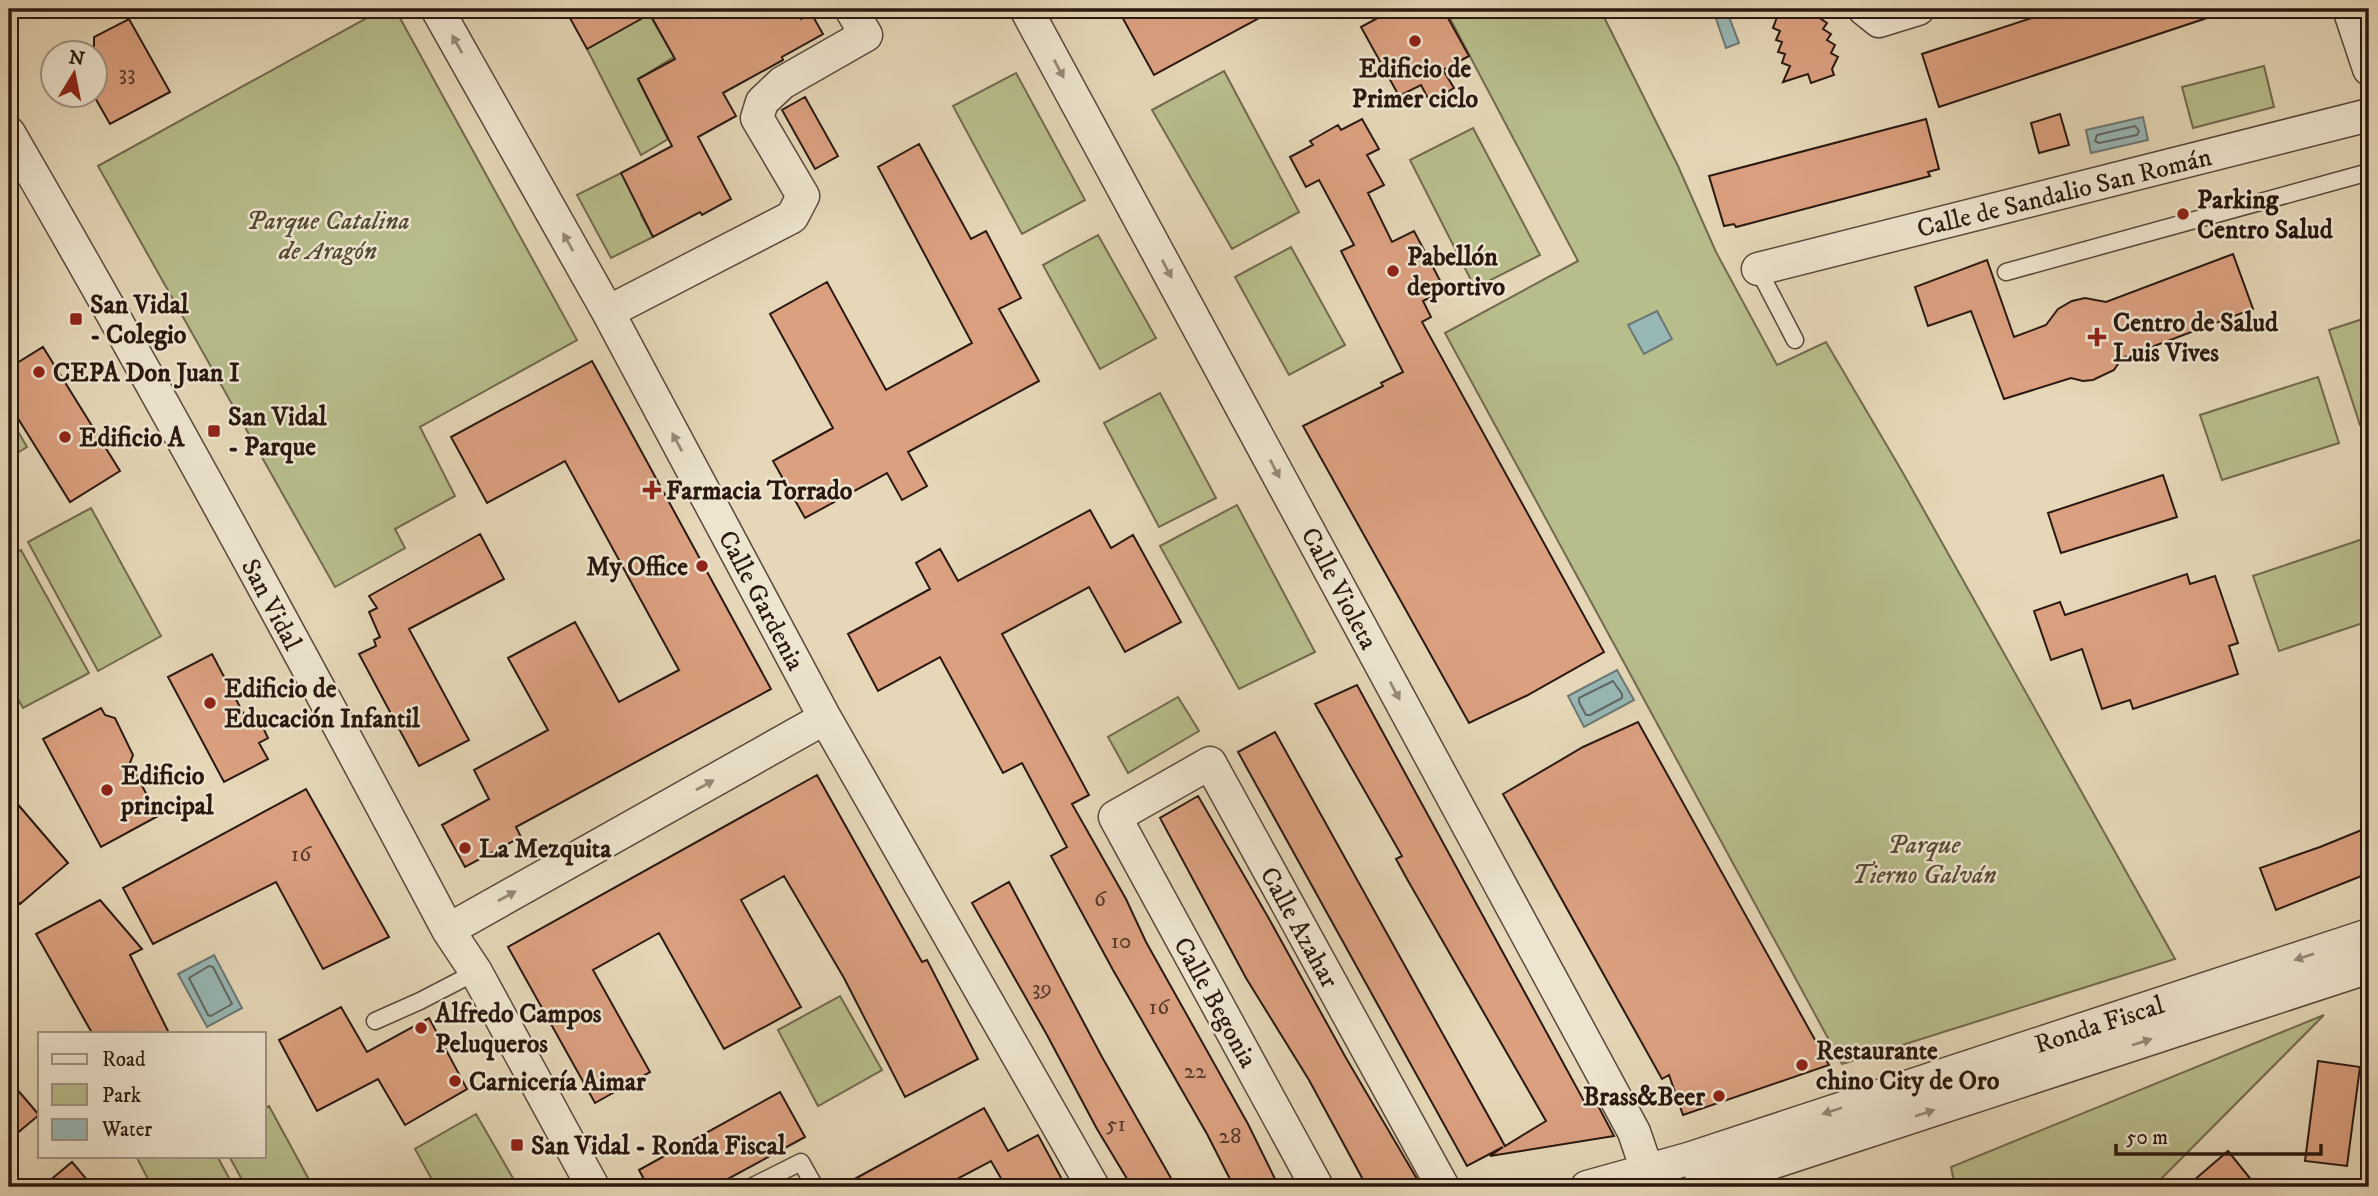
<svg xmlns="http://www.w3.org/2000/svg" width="2378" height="1196" font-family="'IM FELL DW Pica',serif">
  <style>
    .green { fill: #b8bd8c; stroke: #716a4e; stroke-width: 2 }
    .water { fill: #98b8b6; stroke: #6c7874; stroke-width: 2 }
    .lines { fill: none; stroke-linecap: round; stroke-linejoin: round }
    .shore { stroke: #616863; stroke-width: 2 }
    .building { fill: #dba080; stroke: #2a1810; stroke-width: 2 }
    .service-casing { stroke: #59483a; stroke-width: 19 }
    .minor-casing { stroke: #59483a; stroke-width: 35 }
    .service { stroke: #eee5d0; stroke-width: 16 }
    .minor { stroke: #eee5d0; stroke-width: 32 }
    .oneway { fill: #96897a }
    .poi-dot { fill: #8f2418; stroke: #eee5d0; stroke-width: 2.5 }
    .labels { text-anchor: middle; stroke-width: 5; stroke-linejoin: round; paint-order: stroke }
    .number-label { font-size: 23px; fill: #563a2c }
    .poi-label { font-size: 26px; font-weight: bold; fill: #2a1810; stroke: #eee5d0; text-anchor: start }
    .street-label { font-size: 26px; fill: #2a1810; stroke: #eee5d0 }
    .park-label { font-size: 26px; font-style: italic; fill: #554a35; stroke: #eee5d0 }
  </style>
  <rect width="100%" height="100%" fill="#e5d7b7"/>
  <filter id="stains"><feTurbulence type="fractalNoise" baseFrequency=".00286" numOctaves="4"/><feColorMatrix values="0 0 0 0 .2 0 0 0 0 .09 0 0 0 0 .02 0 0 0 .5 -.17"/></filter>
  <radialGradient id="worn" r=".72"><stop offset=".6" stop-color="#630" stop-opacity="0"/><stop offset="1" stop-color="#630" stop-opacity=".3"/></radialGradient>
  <path class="green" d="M383,9H395L577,340L420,427L455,496L395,529L405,548L335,587L98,166Z
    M1445,9H1600L1678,166L1716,252L1777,365L1826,342L1903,473L2175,959L1842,1064L1445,333L1578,261Z
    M649,14L674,57L638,79L668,139L641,155L587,49Z
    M2264,66L2274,107L2193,128L2182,87Z
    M1224,71L1299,212L1232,249L1152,110Z
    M1016,73L1085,200L1022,234L953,106Z
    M1473,128L1540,255L1475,288L1410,160Z
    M621,173L649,210L641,215L653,237L611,258L577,195Z
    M1098,235L1156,338L1100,369L1043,265Z
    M1291,247L1345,345L1289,375L1235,277Z
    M2369,317V422L2360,425L2329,330Z
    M2318,377L2339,443L2222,480L2200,415Z
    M1160,393L1216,498L1159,527L1104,423Z
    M9,416L27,447L9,458Z
    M1237,505L1315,652L1239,689L1160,546Z
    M91,508L161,636L98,671L28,542Z
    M2369,537V621L2279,651L2253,576Z
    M21,550L89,673L23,708L9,683V556Z
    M1178,697L1199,731L1128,773L1108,737Z
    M840,996L882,1070L818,1106L778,1030Z
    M2324,1015L2153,1187H1955L1951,1167Z
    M269,1106L313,1187H246L229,1156H264V1109Z
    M476,1114L518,1187H436L415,1149Z
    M136,1156H217L234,1187H152Z"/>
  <path class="water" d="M1726,9L1739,43L1726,48L1714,13Z
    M2143,117L2148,140L2091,153L2086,130Z
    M1657,311L1672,339L1644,354L1628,325Z
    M1617,670L1634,700L1584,727L1568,696Z
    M214,955L242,1008L207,1027L178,974Z"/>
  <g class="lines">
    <path class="shore" d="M2135,126L2139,131L2137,135L2099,143L2095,141L2097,135Z
      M1613,681L1622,694V698L1590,715H1586L1579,702V698Z
      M209,966L213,967L232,1004L211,1016L208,1015L189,978Z"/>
  </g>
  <path class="building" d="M565,9H795L801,19L811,13L823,34L782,57L783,60L723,93L736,116L698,137L731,199L702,215L700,212L653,237L621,173L672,146L638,79L675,59L650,14L587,49Z
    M1133,9H1276L1154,75L1121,15Z
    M1394,9H1443L1469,56L1443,70L1454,88L1430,102L1421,85L1399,96L1361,27Z
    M1780,9H1823L1818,17L1827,23L1823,29L1831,34L1827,40L1835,45L1831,53L1838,57L1832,69L1834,75L1811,83L1808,74L1783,82L1790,66L1782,63L1785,54L1778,52L1782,42L1776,40L1780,31L1773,28Z
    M2059,9H2221L2222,13L1939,107L1922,54Z
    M129,19L170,92L110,124L94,96V37Z
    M805,97L838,156L815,169L782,110Z
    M2060,114L2069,145L2039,153L2031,123Z
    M1362,119L1379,149L1367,155L1384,185L1368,193L1392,242L1414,231L1445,290L1423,301L1431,317L1422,322L1604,652L1526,696L1469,723L1303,426L1383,386L1381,383L1403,372L1341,251L1354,245L1319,180L1306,187L1290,157L1313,145L1310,141L1338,125L1341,130Z
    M1926,119L1939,169L1928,172L1930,176L1736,227L1734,224L1724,226L1709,176Z
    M919,144L971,239L986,231L1021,298L999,309L1039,381L908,452L927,486L902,500L887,473L805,518L773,461L833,428L770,314L827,282L886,390L972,343L878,167Z
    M2233,254L2253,309L2122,358L2114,370L2093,380L2083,381L2071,378L2004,399L1971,311L1928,326L1915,287L1987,260L2014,337L2046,325L2058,309L2072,301L2085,298L2106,302Z
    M43,347L120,471L70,502L9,404V368Z
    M592,361L771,689L516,827L521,837L465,867L442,825L489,799L474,770L548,730L508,658L575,622L619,702L679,670L565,461L487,503L451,437Z
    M2163,475L2177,517L2061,553L2048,513Z
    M1090,510L1111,548L1133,535L1181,622L1125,652L1089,587L1002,634L1089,795L1072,804L1126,899L1146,942L1248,1124L1279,1187H1234L1207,1134L1113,970L1051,856L1067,847L1022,763L1003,773L940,657L878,691L848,634L930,589L916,563L940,549L958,581Z
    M480,534L504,579L409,629L469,740L419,766L359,654L376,646L374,640L380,637L369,612L377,608L369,596Z
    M2187,574L2190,584L2215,576L2238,643L2229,646L2238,674L2133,709L2130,700L2102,709L2082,649L2051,660L2034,611L2060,602L2065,615Z
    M212,654L249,724L259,719L268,738L259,743L268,759L224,782L168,677Z
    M1357,685L1585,1103L1594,1098L1614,1136L1490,1156L1503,1147L1467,1166L1238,752L1275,732L1505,1146L1546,1121L1407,879L1396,859L1402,856L1315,704Z
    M101,708L105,715L115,718L133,755L130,763L158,816L101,847L43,739Z
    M1638,722L1829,1065L1683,1115L1669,1075L1662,1079L1503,794L1583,747Z
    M817,775L922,962L927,960L978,1059L905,1097L844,978L784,876L741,900L801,1007L724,1049L659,933L593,970L650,1072L595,1103L508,947Z
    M306,789L389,937L323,969L276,882L153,944L123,888Z
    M9,794L68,863L20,904L9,891Z
    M1198,796L1268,917L1346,1058L1420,1184L1406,1187H1367L1309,1080L1246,978L1160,818Z
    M2369,827V873L2276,910L2260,868L2320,847Z
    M1009,882L1102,1057L1176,1187H1132L1097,1129L1047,1035L972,903Z
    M100,900L142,949L130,955L169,1033H92L36,934Z
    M341,1007L367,1052L429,1018L467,1089L405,1125L378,1079L317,1111L279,1040Z
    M2318,1061L2360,1067L2347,1166L2305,1161Z
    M9,1080L39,1115L9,1140Z
    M780,1092L805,1137L713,1187H648L639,1170Z
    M984,1108L1008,1151L1038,1135L1066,1187H1006L991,1161L942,1187H840Z
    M2228,1151L2257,1187H2186Z
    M72,1162L93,1187H42Z"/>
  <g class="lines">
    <defs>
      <path id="service" d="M1758,269L1795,340
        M2006,272L2369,172
        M375,1021L420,1001L476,972
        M751,1187L801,1162L815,1187"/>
      <path id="minor" d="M437,9L608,312L825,718L1093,1187
        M1026,9L1634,1132L1647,1170
        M1864,9L1879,21L1918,9
        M2349,9L2369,69
        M9,133C161,395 306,662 448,930L476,972L593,1187
        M1758,269L2369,115
        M608,312L792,217L803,196L757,118L762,102L782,83L866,35L851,9
        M448,930L825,718
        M1317,1187L1115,817L1210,763L1443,1187
        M1587,1187L1688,1159L2369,935
        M1698,1187L2369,967"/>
    </defs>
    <use href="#service" class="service-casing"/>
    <use href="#minor" class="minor-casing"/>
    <use href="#service" class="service"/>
    <use href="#minor" class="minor"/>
  </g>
  <defs><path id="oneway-solid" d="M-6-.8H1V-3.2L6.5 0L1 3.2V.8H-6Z" transform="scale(1.75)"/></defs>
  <g class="oneway">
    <use href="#oneway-solid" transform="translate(457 44) rotate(-119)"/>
    <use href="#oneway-solid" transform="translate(1059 69) rotate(62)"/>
    <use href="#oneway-solid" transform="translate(568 242) rotate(-119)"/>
    <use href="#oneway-solid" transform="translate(1167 269) rotate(62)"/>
    <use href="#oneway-solid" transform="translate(677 442) rotate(-118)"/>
    <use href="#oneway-solid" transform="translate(1275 469) rotate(62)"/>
    <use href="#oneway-solid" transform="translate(1395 691) rotate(62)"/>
    <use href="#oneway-solid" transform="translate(705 785) rotate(-29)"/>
    <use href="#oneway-solid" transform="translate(507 896) rotate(-29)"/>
    <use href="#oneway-solid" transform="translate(2304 957) rotate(162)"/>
    <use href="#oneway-solid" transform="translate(2142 1042) rotate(-18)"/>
    <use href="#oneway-solid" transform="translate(1832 1111) rotate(162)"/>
    <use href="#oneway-solid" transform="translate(1925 1113) rotate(-18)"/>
  </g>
  <g class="poi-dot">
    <circle cx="1415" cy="41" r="7"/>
    <circle cx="2183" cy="214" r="7"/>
    <circle cx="1393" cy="271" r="7"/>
    <rect x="69" y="312" width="14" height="14" rx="3.5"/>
    <path d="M2093.5 326.5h7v7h7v7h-7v7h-7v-7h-7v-7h7z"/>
    <circle cx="39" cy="372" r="7"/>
    <rect x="207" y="424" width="14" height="14" rx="3.5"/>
    <circle cx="65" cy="437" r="7"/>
    <path d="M648.5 479.5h7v7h7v7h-7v7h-7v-7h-7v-7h7z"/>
    <circle cx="702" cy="566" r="7"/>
    <circle cx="210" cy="703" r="7"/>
    <circle cx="107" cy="790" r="7"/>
    <circle cx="465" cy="848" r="7"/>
    <circle cx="421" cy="1028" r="7"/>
    <circle cx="1802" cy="1065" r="7"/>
    <circle cx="455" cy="1081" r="7"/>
    <circle cx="1719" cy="1096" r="7"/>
    <rect x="510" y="1138" width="14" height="14" rx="3.5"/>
  </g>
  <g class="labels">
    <g class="number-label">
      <text x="127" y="80">33</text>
      <text x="301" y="861">16</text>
      <text x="1100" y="906">6</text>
      <text x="1121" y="948">10</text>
      <text x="1042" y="995">39</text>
      <text x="1159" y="1014">16</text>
      <text x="1195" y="1078">22</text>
      <text x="1116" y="1131">51</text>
      <text x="1230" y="1143">28</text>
    </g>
    <g class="poi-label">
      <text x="1415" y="77" text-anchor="middle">Edificio de<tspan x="1415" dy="30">Primer ciclo</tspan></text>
      <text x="2197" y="208">Parking<tspan x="2197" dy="30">Centro Salud</tspan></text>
      <text x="1407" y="265">Pabellón<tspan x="1407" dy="30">deportivo</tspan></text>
      <text x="90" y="313">San Vidal<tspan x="90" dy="30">- Colegio</tspan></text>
      <text x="2113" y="331">Centro de Salud<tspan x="2113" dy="30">Luis Vives</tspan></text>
      <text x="53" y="381">CEPA Don Juan I</text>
      <text x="228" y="425">San Vidal<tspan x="228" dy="30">- Parque</tspan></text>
      <text x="79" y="446">Edificio A</text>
      <text x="666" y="499">Farmacia Torrado</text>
      <text x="688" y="575" text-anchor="end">My Office</text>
      <text x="224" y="697">Edificio de<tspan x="224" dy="30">Educación Infantil</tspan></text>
      <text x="121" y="784">Edificio<tspan x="121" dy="30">principal</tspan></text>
      <text x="479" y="857">La Mezquita</text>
      <text x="435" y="1022">Alfredo Campos<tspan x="435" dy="30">Peluqueros</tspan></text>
      <text x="1816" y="1059">Restaurante<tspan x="1816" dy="30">chino City de Oro</tspan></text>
      <text x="469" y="1090">Carnicería Aimar</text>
      <text x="1705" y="1105" text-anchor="end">Brass&amp;Beer</text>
      <text x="531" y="1154">San Vidal - Ronda Fiscal</text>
    </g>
    <g class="street-label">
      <text transform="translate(2064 192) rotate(-14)" y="9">Calle de Sandalio San Román</text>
      <text transform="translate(1340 588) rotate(62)" y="9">Calle Violeta</text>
      <text transform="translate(762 600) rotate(62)" y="9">Calle Gardenia</text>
      <text transform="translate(272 604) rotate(62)" y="9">San Vidal</text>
      <text transform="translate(1300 927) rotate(61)" y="9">Calle Azahar</text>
      <text transform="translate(1216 1002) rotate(61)" y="9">Calle Begonia</text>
      <text transform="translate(2099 1024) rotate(-18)" y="9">Ronda Fiscal</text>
    </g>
    <g class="park-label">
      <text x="328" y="229">Parque Catalina<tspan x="328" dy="30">de Aragón</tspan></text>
      <text x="1924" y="853">Parque<tspan x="1924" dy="30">Tierno Galván</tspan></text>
    </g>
  </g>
  <rect width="2378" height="1196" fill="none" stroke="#e5d7b7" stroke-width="35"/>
  <rect x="10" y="10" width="2357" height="1175" fill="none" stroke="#2a1810" stroke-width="3.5"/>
  <rect x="18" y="18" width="2343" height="1161" fill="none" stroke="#2a1810" stroke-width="2"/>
  <rect x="38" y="1032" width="228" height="126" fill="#eee5d0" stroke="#a09383" stroke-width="2"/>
  <rect x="52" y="1054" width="35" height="10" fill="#eee5d0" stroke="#a09383" stroke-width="2"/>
  <text x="102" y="1066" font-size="21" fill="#2a1810">Road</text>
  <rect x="52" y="1084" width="35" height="21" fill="#b8bd8c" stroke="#a09383" stroke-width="2"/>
  <text x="102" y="1102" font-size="21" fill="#2a1810">Park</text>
  <rect x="52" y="1119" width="35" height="21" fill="#98b8b6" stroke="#a09383" stroke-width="2"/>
  <text x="102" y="1136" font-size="21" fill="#2a1810">Water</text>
  <g transform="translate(74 74) rotate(10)"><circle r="33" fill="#eee5d0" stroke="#a09383" stroke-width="2"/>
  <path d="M0-5L12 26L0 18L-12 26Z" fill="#8f2418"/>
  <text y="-10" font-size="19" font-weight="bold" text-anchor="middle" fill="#2a1810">N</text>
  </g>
  <path d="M2116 1144v10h205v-10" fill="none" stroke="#2a1810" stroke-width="3.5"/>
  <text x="2126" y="1144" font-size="21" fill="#2a1810" stroke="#eee5d0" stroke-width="5" paint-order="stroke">50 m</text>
  <rect width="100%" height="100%" filter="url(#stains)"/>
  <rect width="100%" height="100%" fill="url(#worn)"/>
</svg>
